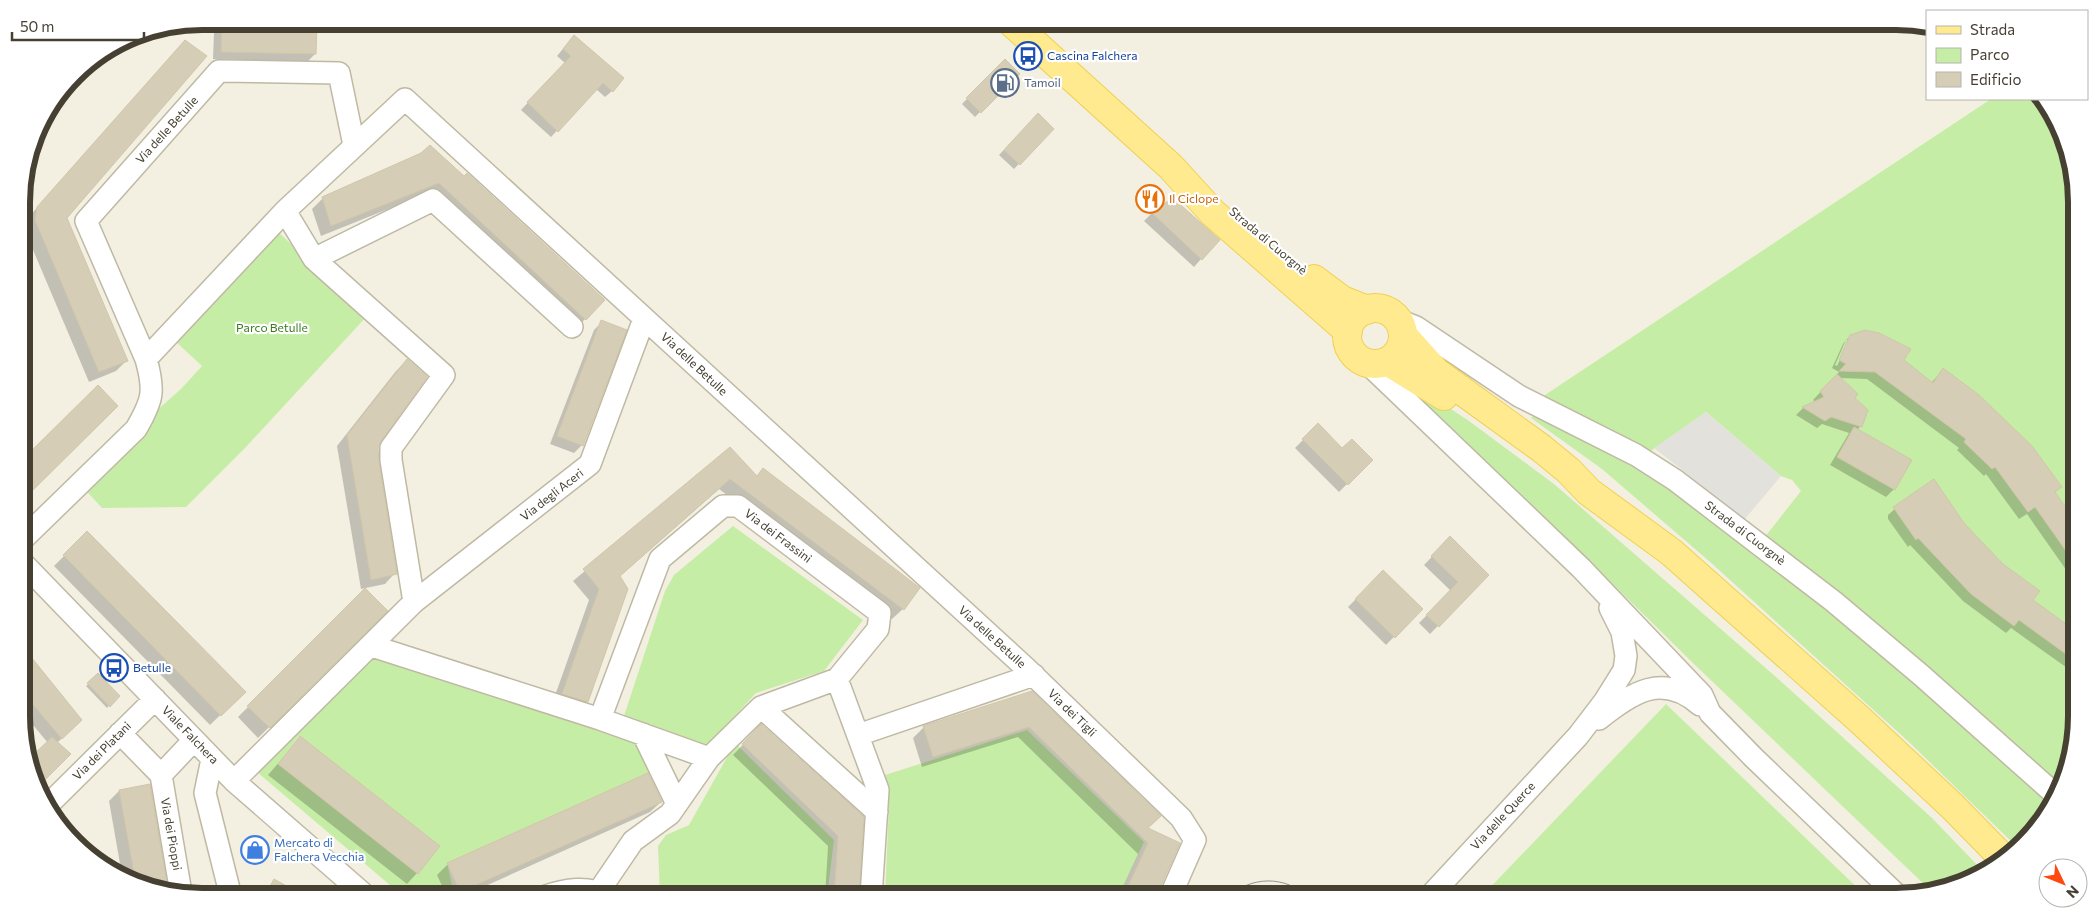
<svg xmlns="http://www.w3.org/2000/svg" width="2098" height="918" font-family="Commissioner,sans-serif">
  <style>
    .green { fill: #c6eda6; fill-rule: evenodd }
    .parking { fill: #e3e1db }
    .shadow { fill: #0003 }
    .building { fill: #d5cdb6; stroke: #d1c6a9 }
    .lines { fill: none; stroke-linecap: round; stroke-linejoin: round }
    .minor-casing { stroke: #bfb9a4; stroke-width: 24 }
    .major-casing { stroke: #f0d053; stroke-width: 30 }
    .minor { stroke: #fff; stroke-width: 21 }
    .major { stroke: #ffea8f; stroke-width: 28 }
    .tram { stroke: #949494; stroke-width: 1 }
    .labels { text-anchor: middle; stroke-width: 4.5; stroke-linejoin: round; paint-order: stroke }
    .transit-label { font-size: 12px; fill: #164399; stroke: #fff; text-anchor: start }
    .service-label { font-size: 12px; fill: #4e5e75; stroke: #fff; text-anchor: start }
    .street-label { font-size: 12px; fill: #454032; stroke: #fff }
    .food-label { font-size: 12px; fill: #c56008; stroke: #fff; text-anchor: start }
    .park-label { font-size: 12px; fill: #3a7d20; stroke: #fff }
    .shop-label { font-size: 12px; fill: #366cbe; stroke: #fff; text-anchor: start }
    .rim { fill: none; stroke: #454032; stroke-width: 6 }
  </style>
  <rect width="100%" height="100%" fill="#f3f0e2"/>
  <path class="green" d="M1991,99H2042L2075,178L2077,717L2061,789L1764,538L1801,491L1792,480L1781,476L1706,412L1648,453L1542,397Z
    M277,231L368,315L245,448L186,507L102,508L80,484L136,429L181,389L202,366L175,341Z
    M1401,384L1418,387L1469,421L1554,484L1776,677L1932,818L1983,871L1929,889L1695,665L1572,544Z
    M1535,414L1663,480L1808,590L2052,804L2039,826L2017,847L1909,742L1709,561L1602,469L1531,418Z
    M733,526L863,620L824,671L756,693L707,746L623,719L665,591L674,575Z
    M375,653L640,742L654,771L447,863L453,890L440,897H404L257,772ZM299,736L440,846L418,874L278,764Z
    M1666,704L1866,896H1482Z
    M1027,730L1144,842L1118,897H885L889,803L885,775Z
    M735,743L834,840L827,897H660L658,846L666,835L689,825Z"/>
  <path class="parking" d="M1706,412L1781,476L1745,519L1654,448Z"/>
  <path class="shadow" d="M222,24L315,54L307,62L213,59L214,32Z
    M567,44L612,91L605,97L596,89L551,137L521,110L565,63L557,56Z
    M175,52L65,218L126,361L116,371L89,382L25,231L27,219Z
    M102,54L38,129L40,122L82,66Z
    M1005,60L1018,74L975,117L962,104Z
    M1038,115L1052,129L1014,169L999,155Z
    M422,154L585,319L575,330L428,193L321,236L312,209L323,198Z
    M1173,199L1201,259L1194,267L1144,221L1152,213Z
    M602,322L582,445L574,453L550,444L594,330Z
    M1851,336L1902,360L1931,383L1943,370L2060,487L2054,493L2076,524V584L2027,514L2019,519L1986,474L1984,476L1957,450L1959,448L1867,379L1840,378L1853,398L1861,426L1857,430L1894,489L1886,497L1830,465L1849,433L1822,424L1817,428L1796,415L1803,408L1815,402L1813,400L1839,372L1832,368L1843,344L1846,340L1835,365L1837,366L1849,340H1846Z
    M407,360L377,448V462L395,573L385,584L361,589L337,446L396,371Z
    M1318,425L1342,450L1371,460L1339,492L1295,448Z
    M730,449L756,477L763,470L903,609L892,619L719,489L619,577L587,701L577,712L552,704L589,600L573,581Z
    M1897,507L1963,524L2032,601L2077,633V675L2011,628L2006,633L1963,601L1910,545L1908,547L1888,519V515Z
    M87,533L244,692L210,725L54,566Z
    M1450,538L1488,575L1430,634L1419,623L1451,591L1424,565Z
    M1383,572L1421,609L1386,645L1348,607Z
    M365,590L386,611L258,738L238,717Z
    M23,649L81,720L57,743H48L23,713Z
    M98,675L118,696L107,708L86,686Z
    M1032,693L1146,828L1178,844L1154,897H1118L1138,854L1018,737L922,767L913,738L924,727Z
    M761,726L862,817L857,897H825L828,846L733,755Z
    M300,738L417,873L407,884L268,775Z
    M149,786L167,890L133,883L122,875L109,801L119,791Z
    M661,802L650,812L461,897H447L437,875L448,864Z
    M274,881L304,897H260Z"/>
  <path class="building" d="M222,23L317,26L316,54L221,52Z
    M574,35L624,78L613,92L603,83L558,132L527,102L571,56L563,49Z
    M185,40L207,56L67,218L128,361L99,372L35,220L37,207Z
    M1005,59L1020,74L981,113L966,98Z
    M1038,113L1054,129L1020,165L1004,150Z
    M430,145L464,176L467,173L605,300L586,320L439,183L331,226L322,197L421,153Z
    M1173,198L1220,240L1202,260L1151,212Z
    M601,320L627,330L583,446L557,436Z
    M1865,330L1879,333L1911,349L1904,360L1933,383L1943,368L1979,395L2032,446L2062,487L2055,492L2076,522V565L2035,507L2028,512L1995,467L1992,469L1964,442L1966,439L1875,372L1839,371L1846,364L1839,360L1850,335Z
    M407,359L427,377L381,441L378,448L379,462L397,574L371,580L347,435Z
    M1837,374L1858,394L1855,398L1868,410L1862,427L1831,417L1825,421L1802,407L1824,397L1820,391Z
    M98,385L118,406L22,501V460Z
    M1318,423L1342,448L1352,439L1373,460L1348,485L1302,439Z
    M1854,427L1912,460L1895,490L1837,457Z
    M730,447L757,476L763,468L920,588L904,610L730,479L620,576L628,589L588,702L562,694L599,589L583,569Z
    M1934,479L1964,523L2003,564L2040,591L2033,600L2077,632V662L2019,620L2014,626L1971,594L1918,538L1916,540L1893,507Z
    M87,531L246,692L221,716L63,555Z
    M1450,536L1489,575L1439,627L1426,615L1458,582L1431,556Z
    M1383,570L1423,609L1395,638L1355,599Z
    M365,588L388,611L270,728L247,706Z
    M23,647L82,720L62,739L23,693Z
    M98,673L120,696L110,707L87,683Z
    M1032,691L1161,816L1148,828L1180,843L1156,897H1123L1148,843L1029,727L933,757L923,726Z
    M761,724L864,817L859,897H834L838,836L742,744Z
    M300,736L440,846L418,874L278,764Z
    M52,737L71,754L41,784L30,758Z
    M648,773L662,802L460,892L447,863Z
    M150,784L168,890L136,884L119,790Z
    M274,879L306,897H264Z"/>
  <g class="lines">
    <defs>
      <path id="minor" d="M285,211L314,259L433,200L572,327
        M314,259L444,375L391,448V460L414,602
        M1398,320L1416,327L1519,396L1636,455L1675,480L1833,601L1921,675L2057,796
        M146,359L285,211L405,99L1027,669L1181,818L1195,840L1170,897
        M1366,362L1581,568L1702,695L1710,713L1754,758L1898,896
        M22,540L136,429C153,400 155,391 146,359L86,221L219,71L339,73L354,145
        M22,562L234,781L367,897
        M372,646L600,719L709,758
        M837,679L878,790L871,897
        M600,719L660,559L723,506H738L880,613L878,629L837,679L761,707
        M1599,719C1633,692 1663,672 1700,705
        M120,733L161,775L194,740
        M643,734L677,804
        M858,735L1034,675
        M212,759L205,793L231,897
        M161,775L181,893
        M234,781L414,602L590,464L644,319
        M49,804L155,699
        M599,891L633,841L670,814L709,758L761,707L877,812
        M1430,896L1578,736L1604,702L1624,670L1626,656L1622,632L1610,608
        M543,897C565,889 588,885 609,897"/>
      <path id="major" d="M1010,21L1171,167L1213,213L1348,331
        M1314,279L1342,300L1367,310
        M1347 336a28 28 0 1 1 56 0a28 28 0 1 1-56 0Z
        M1403,335L1436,372L1541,448L1569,471L1589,492L1671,552L1859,719L1952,806L2004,859
        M1387,361L1444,396"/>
    </defs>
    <use href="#minor" class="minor-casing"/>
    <use href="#major" class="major-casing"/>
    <use href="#minor" class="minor"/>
    <use href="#major" class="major"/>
    <path class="tram" d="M1228,897C1251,876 1285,875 1308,897"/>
  </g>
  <defs>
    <symbol id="bus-ring" viewBox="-11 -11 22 22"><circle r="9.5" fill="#fff" stroke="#1a4fb4" stroke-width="1.5"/><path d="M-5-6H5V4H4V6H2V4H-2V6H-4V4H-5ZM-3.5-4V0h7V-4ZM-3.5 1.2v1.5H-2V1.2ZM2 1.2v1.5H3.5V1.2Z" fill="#1a4fb4"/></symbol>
    <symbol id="fuel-ring" viewBox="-11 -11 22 22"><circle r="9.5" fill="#fff" stroke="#5c6f8a" stroke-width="1.5"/><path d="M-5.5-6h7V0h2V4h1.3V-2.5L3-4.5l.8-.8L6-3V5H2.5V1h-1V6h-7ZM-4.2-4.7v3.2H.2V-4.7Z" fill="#5c6f8a"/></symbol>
    <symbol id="restaurant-ring" viewBox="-11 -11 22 22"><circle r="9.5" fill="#fff" stroke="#e8710a" stroke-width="1.5"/><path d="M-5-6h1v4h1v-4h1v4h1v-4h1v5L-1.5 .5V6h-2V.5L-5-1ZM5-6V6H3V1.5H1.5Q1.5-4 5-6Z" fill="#e8710a"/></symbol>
    <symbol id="shop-ring" viewBox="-11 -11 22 22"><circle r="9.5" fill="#fff" stroke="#3f7fe0" stroke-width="1.5"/><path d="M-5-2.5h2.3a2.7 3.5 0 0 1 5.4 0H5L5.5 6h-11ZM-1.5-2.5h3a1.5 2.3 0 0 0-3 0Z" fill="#3f7fe0"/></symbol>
  </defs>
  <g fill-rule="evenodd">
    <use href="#bus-ring" x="1012" y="40" width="32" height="32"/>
    <use href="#fuel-ring" x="989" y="67" width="32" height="32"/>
    <use href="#restaurant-ring" x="1134" y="183" width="32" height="32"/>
    <use href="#bus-ring" x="98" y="652" width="32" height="32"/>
    <use href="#shop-ring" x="239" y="834" width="32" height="32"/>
  </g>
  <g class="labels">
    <g class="transit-label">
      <text x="1047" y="60">Cascina Falchera</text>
      <text x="133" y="672">Betulle</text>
    </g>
    <g class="service-label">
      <text x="1024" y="87">Tamoil</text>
    </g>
    <g class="street-label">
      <text transform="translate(167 130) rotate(-48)" y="4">Via delle Betulle</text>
      <text transform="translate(1268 241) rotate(40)" y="4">Strada di Cuorgnè</text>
      <text transform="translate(694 364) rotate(43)" y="4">Via delle Betulle</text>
      <text transform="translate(552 495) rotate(-38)" y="4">Via degli Aceri</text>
      <text transform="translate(1745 533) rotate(37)" y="4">Strada di Cuorgnè</text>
      <text transform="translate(778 536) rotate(37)" y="4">Via dei Frassini</text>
      <text transform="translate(992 637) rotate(42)" y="4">Via delle Betulle</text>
      <text transform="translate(1072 713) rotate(44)" y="4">Via dei Tigli</text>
      <text transform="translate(190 735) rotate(46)" y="4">Viale Falchera</text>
      <text transform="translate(102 751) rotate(-45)" y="4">Via dei Platani</text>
      <text transform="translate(1503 816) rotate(-47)" y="4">Via delle Querce</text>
      <text transform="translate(171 834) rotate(80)" y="4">Via dei Pioppi</text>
    </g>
    <g class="food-label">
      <text x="1169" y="203">Il Ciclope</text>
    </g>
    <g class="park-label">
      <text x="272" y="332">Parco Betulle</text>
    </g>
    <g class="shop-label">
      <text x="274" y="847">Mercato di<tspan x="274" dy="14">Falchera Vecchia</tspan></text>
    </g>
  </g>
  <path d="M0 0H2098V918H0ZM202 30H1896A172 172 0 0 1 2068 202V716A172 172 0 0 1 1896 888H202A172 172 0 0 1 30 716V202A172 172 0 0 1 202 30Z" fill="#fff" fill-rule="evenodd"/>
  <path class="rim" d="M202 30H1896A172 172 0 0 1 2068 202V716A172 172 0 0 1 1896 888H202A172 172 0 0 1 30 716V202A172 172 0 0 1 202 30Z"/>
  <rect x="1926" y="10" width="162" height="90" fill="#ffffff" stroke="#b5b3ad"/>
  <rect x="1936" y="26" width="25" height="8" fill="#ffea8f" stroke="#b5b3ad"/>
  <text x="1970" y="35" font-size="15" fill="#454032">Strada</text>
  <rect x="1936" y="48" width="25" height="15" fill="#c6eda6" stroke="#b5b3ad"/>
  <text x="1970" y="60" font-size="15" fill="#454032">Parco</text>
  <rect x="1936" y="72" width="25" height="15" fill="#d5cdb6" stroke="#b5b3ad"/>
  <text x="1970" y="85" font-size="15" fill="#454032">Edificio</text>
  <g transform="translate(2063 883) rotate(133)"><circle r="24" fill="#ffffff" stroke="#b5b3ad"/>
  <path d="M0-4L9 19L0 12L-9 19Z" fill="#ff490d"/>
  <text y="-8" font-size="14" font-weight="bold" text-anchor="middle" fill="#454032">N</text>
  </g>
  <path d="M12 32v8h132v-8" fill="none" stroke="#454032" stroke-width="2.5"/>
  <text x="20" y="32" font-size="15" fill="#454032" stroke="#ffffff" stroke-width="4" paint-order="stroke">50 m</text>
</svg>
